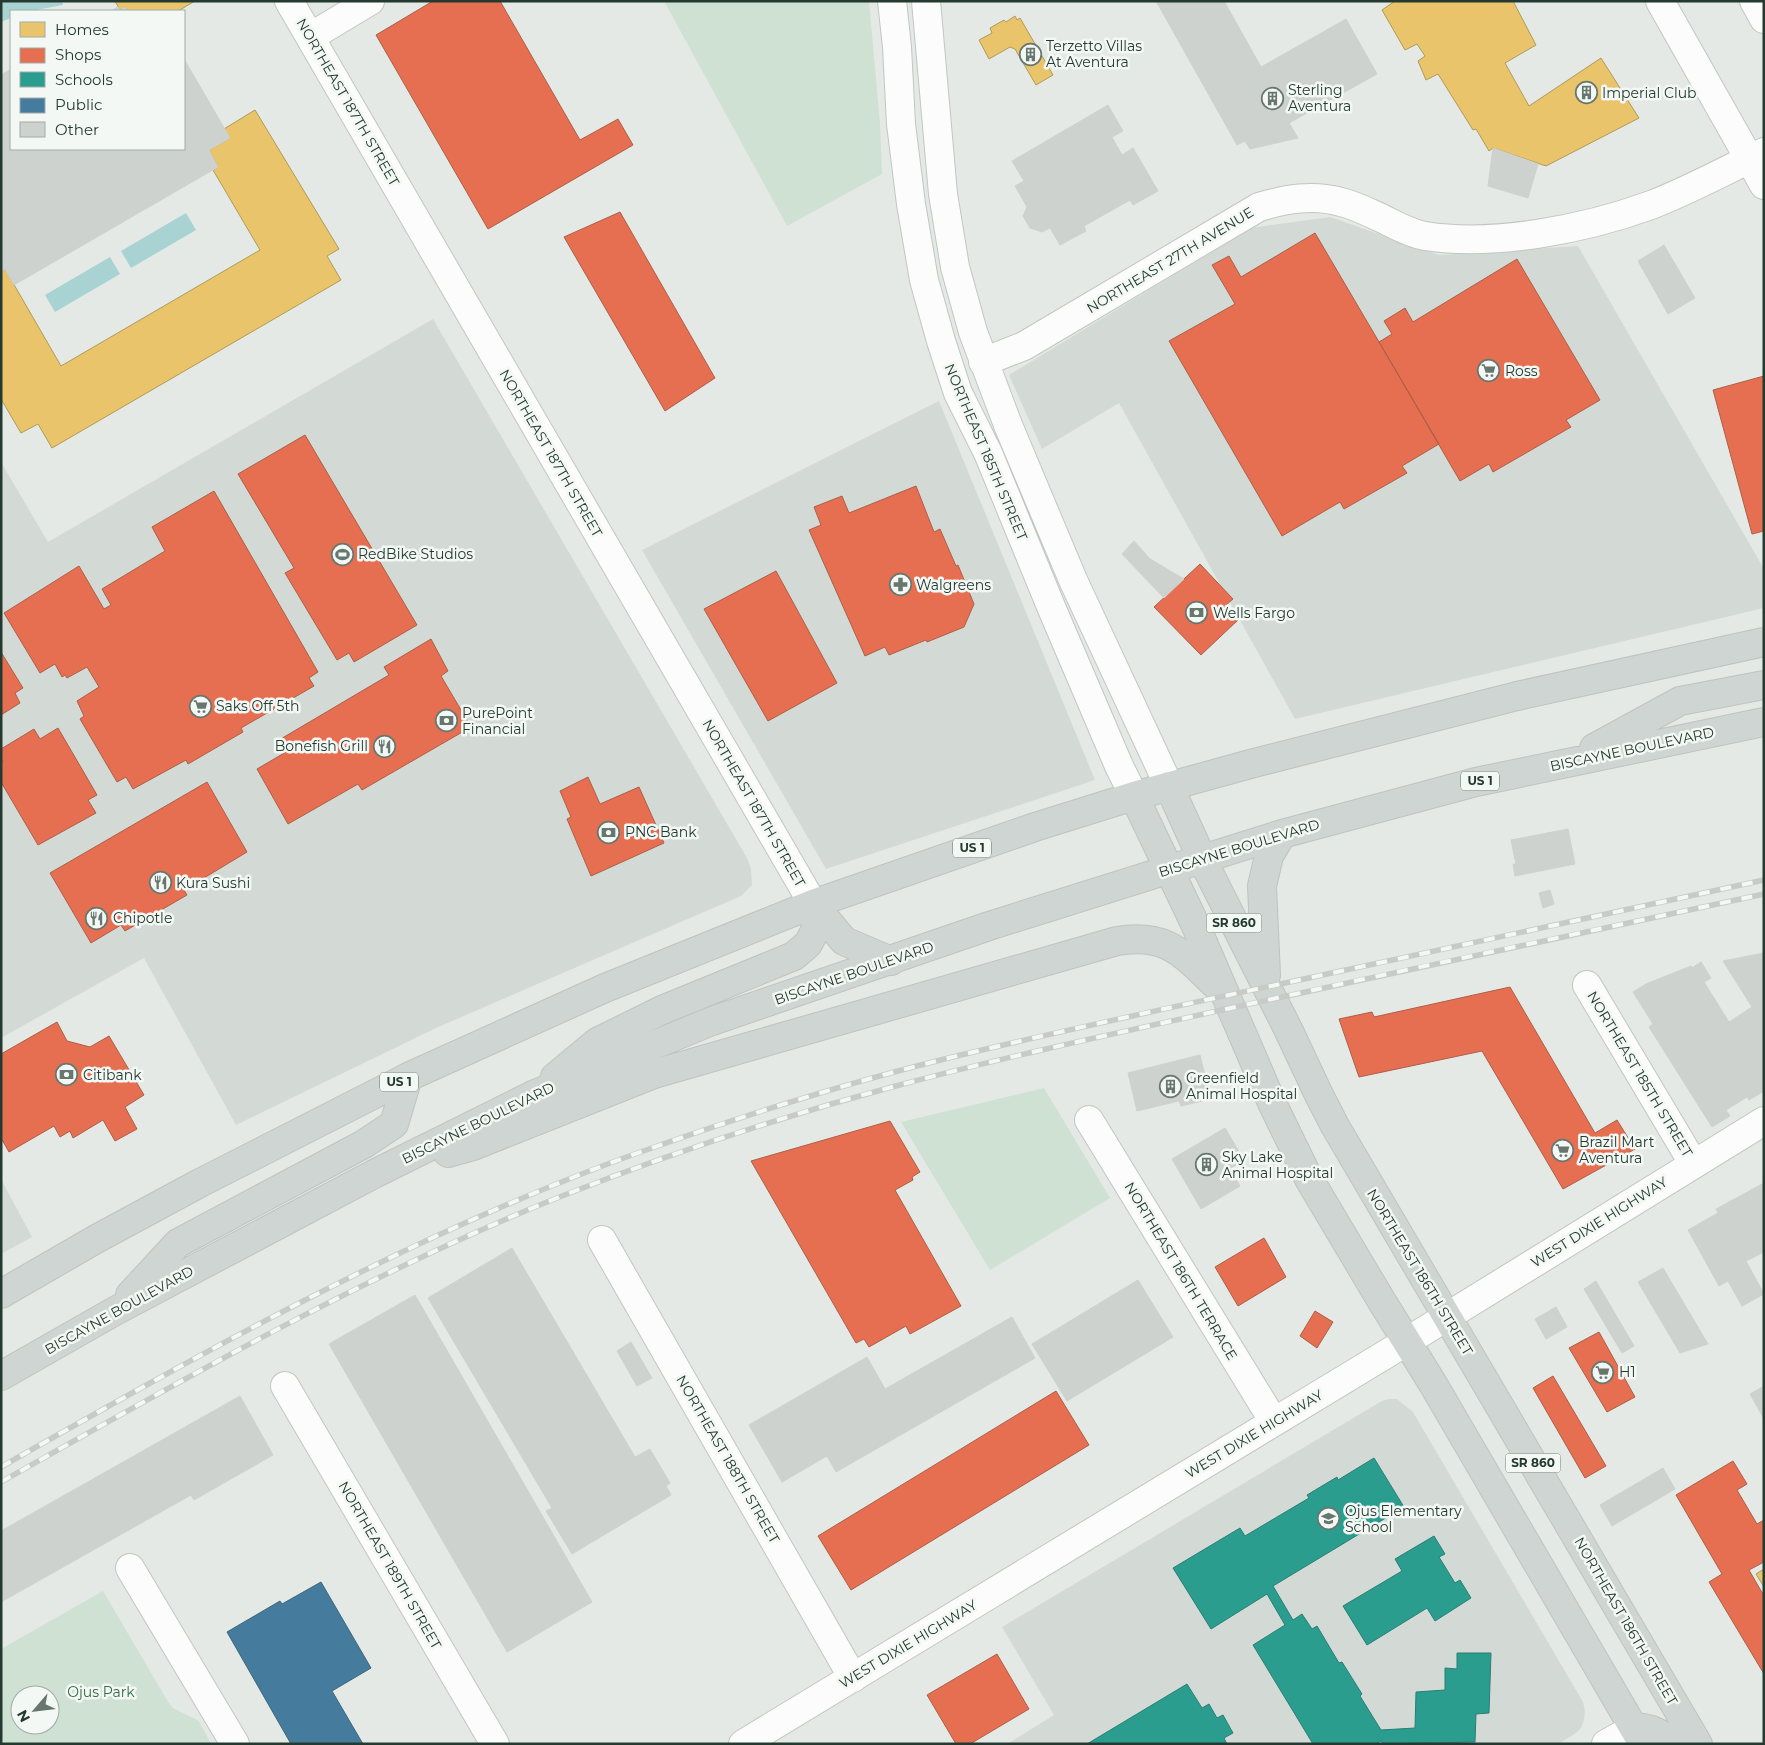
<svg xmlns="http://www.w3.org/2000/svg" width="1765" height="1745" font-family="Montserrat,sans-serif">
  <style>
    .built { fill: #d3dad6 }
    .green { fill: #cfe1d2; fill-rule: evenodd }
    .water { fill: #a9d3d2 }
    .homes { fill: #e9c46a; stroke: #ae9b59 }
    .shops { fill: #e76f51; stroke: #ac5f47 }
    .schools { fill: #2a9d8f; stroke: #287f73 }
    .public { fill: #457b9d; stroke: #3b687d }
    .building { fill: #cdd2cf; stroke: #cdd2cf }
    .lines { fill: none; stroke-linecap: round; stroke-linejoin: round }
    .minor-casing { stroke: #c1c6c3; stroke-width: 30 }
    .major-casing { stroke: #bdc4c1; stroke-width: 30 }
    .minor { stroke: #fbfcfb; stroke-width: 28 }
    .major { stroke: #ced5d2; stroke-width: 28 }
    .rail-casing { stroke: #c7cac9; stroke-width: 5.5 }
    .rail { stroke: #f3f8f4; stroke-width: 4; stroke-dasharray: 11; stroke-linecap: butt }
    .labels { text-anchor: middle; stroke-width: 5; stroke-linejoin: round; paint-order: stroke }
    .shield { fill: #f3f8f4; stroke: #62736c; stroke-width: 1 }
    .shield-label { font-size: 12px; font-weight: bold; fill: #243a31 }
    .poi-label { font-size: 14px; fill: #243a31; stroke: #f3f8f4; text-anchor: start }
    .street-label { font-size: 14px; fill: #243a31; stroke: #f3f8f4 }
    .park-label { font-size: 14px; fill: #336c40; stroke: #f3f8f4 }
  </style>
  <rect width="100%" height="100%" fill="#e4e9e6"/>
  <path class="built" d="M1330,217L1439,255L1578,246L1764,569V608L1295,719L1119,403L1042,449L1009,375L1251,228Z
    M433,319L747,858L751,869L752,885L741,896L436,1028L236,1125L144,958L1,1038V462L48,542Z
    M939,401L1095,780L826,869L642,550Z
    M1,1179L32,1237L1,1254Z
    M1389,1399H1397L1413,1412L1583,1702L1585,1711L1584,1720L1581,1728L1576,1733L1558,1744H1007L1054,1715L1002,1627L1382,1401Z"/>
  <path class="green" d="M664,1H869L880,124L882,174L787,226Z
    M1044,1088L1110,1198L990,1270L901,1122Z
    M103,1591L167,1700L173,1708L199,1721L211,1744H5L1,1737V1649ZM20,1695H50V1725H20Z"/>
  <path class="water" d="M5,1H62L63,5L31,11H11V18L1,22V3Z
    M186,213L196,230L131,268L121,251Z
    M110,257L120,274L55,312L45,295Z"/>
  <path class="homes" d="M115,1H195L178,11H127L125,7L120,10Z
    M1395,1H1513L1536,45L1505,63L1529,106L1601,58L1639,118L1546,166L1493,148L1489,151L1476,129L1473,130L1438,74L1426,80L1418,61L1425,56L1417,44L1405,50L1382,10Z
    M1015,16L1017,20L1020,18L1053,75L1036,85L1015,49L1010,47L989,59L979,40L992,33L990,28L1004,20L1006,22Z
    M255,110L339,249L327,256L341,280L52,448L38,424L21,433L1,399V271L5,269L61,366L260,250L213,170L218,167L209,150L230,138L224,129Z
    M1764,1569V1587L1756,1574Z"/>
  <path class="shops" d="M433,1H500L580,140L618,119L633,145L488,229L376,35Z
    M620,212L715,378L665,411L564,237Z
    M1315,233L1439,444L1402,466L1407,473L1344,509L1340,502L1282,536L1169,341L1235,304L1212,265L1229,256L1241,277Z
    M1517,259L1600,400L1566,420L1571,427L1493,472L1489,464L1460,481L1379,342L1392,334L1384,321L1405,308L1413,322Z
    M1764,376V531L1752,534L1713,390Z
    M305,435L417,625L354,662L349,653L337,660L285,573L294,568L238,474Z
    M916,486L934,532L940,529L956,566L958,565L974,604L964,627L927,642L926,640L889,655L885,647L865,656L809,530L821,525L814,507L842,496L849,513Z
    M214,491L318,672L309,678L314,686L241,728L243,732L188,764L186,760L133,789L126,777L117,782L80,719L84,716L77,701L99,687L87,667L67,678L65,675L62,677L55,664L40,673L4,613L79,566L104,609L111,605L102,589L165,551L152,527Z
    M1200,564L1233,599L1226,605L1239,619L1201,655L1154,607Z
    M776,571L837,683L768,721L704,609Z
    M431,639L448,671L441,676L471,727L362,790L358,784L288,824L257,769L286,752L279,740L389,675L384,667Z
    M1,652L23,688L15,693L20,703L1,715Z
    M58,728L97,795L88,800L96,813L38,845L1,782V762L3,761L1,758V749L34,729L40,739Z
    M588,777L600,804L639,787L664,843L591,876L567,819L571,817L560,791Z
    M207,782L247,852L184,890L187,895L125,931L121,925L91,943L50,873Z
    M1510,987L1595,1133L1617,1120L1635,1149L1563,1189L1482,1051L1359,1077L1339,1019L1372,1012L1374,1017Z
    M57,1022L67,1041L90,1047L109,1036L144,1095L125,1107L137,1129L115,1141L103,1120L73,1138L70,1131L60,1137L54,1126L9,1152L1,1138V1054Z
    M890,1121L920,1172L912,1177L913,1180L895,1190L961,1306L910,1334L906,1326L869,1347L864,1339L856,1343L751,1161Z
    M1264,1238L1286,1277L1238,1306L1215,1267Z
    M1315,1311L1333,1322L1317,1348L1300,1336Z
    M1599,1332L1635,1397L1607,1412L1569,1348Z
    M1553,1376L1606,1466L1585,1478L1533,1388Z
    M1056,1391L1089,1445L851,1590L818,1536Z
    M1733,1461L1747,1484L1737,1490L1757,1524L1764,1520V1562L1749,1570L1764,1596V1674L1709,1582L1722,1574L1676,1495Z
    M997,1654L1029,1709L970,1744H956L927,1695Z"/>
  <path class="schools" d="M1374,1458L1404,1507L1273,1586L1293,1620L1302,1614L1312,1629L1317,1626L1339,1663L1342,1662L1362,1694L1360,1696L1381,1730L1415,1728L1416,1692L1445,1690V1668L1457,1669V1653H1491L1489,1713L1476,1714L1475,1742L1383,1744L1381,1741L1376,1744H1313L1253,1645L1285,1625L1267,1594L1211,1629L1173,1568L1240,1528L1245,1536L1309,1498L1307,1495L1337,1477L1338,1480Z
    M1434,1536L1445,1554L1439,1557L1455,1583L1460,1580L1471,1598L1435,1621L1427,1608L1367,1645L1343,1606L1402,1571L1395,1559Z
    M1187,1684L1202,1708L1209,1704L1217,1718L1223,1715L1233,1733L1224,1738L1227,1744H1087Z"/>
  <path class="public" d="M321,1582L371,1668L332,1691L363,1744H291L227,1632L280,1601L282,1604Z"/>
  <path class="building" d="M1156,1H1224L1261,67L1346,19L1377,74L1289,123L1298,138L1250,149L1245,141L1237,145Z
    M118,7L120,10L125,7L127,11H111Z
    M184,59L230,138L209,150L218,167L14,285L5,269L1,271V75L11,69V149H184Z
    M1108,105L1123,131L1112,137L1122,155L1133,148L1158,191L1133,205L1130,200L1084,226L1086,231L1060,245L1050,228L1042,232L1030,228L1023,216L1027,207L1015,186L1024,181L1012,161Z
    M1493,148L1538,164L1528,198L1488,186Z
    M1664,245L1695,298L1668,314L1638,261Z
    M1134,541L1150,559L1184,579L1164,598L1122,554Z
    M1568,829L1575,864L1515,876L1513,864H1516L1511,840Z
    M1550,890L1554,904L1543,908L1539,893Z
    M1764,953V1091L1749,1100L1747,1097L1726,1110L1730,1116L1712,1127L1649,1027L1653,1024L1633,992L1646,984L1691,966L1692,968L1701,962L1711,978L1704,982L1729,1022L1752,1007L1723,961Z
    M1200,1055L1211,1099L1181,1106L1179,1101L1137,1111L1128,1073Z
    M1225,1128L1244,1160L1230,1169L1240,1186L1201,1209L1172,1159Z
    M1764,1183V1252L1746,1261L1764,1294L1742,1306L1728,1281L1719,1286L1688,1230L1718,1213L1716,1209Z
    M512,1248L635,1457L650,1449L670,1483L666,1486L671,1495L572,1554L546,1511L552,1508L428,1298Z
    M1663,1268L1708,1344L1680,1353L1638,1282Z
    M1138,1280L1173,1337L1067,1401L1032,1344Z
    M1596,1281L1634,1346L1622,1353L1584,1289Z
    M415,1295L592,1602L507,1652L329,1344Z
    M1556,1307L1567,1327L1546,1339L1535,1319Z
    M1012,1317L1035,1358L836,1472L827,1456L782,1482L749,1425L867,1357L885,1389Z
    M631,1342L652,1378L637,1386L617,1351Z
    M1764,1386V1419L1750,1394Z
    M240,1396L273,1455L194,1500L191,1495L1,1602V1531Z
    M1663,1468L1675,1489L1612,1526L1600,1505Z"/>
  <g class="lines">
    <defs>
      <path id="minor" d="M289,1L813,904
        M892,1L897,47L901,124L911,204L924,280L941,341L958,393L988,453L1052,609L1119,766L1134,796
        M926,1L943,194L955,267L973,332L1008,425L1073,580L1169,786
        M1660,1L1764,185
        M1754,1L1764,19
        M310,37L370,1
        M983,362L1024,346L1259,207C1286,199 1313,194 1341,202C1354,205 1368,212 1379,217C1394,224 1408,233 1425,236C1494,247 1585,229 1651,205C1690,190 1726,170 1764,152
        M1587,985L1693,1163
        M1089,1120L1274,1422
        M602,1240L853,1678
        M285,1386L495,1744
        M130,1568L235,1744
        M743,1744L1406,1342L1764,1121
        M1606,1744L1634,1728"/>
      <path id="major" d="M1594,748L1680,701L1764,685
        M1169,786L1202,859L1288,1029L1319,1095L1335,1126L1698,1744
        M1134,796L1195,924L1273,1105L1309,1179L1381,1300L1433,1384L1643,1744
        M813,904L844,941L891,961
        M1266,975L1262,886L1269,856L1282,834
        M555,1077L597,1042L662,1010L794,956L808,944L816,929L813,904
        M448,1153L473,1146L654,1074L1117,941C1169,932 1184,956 1219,988
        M1,1294L98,1238L200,1183L408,1077L605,988L813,904L1035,827L1134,796L1254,763L1517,696L1764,642
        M130,1295L178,1243L364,1144L394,1124L408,1077
        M1,1376L115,1311L374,1174L535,1094L712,1021L989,926L1282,834L1476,782L1764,722
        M1634,1728C1650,1726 1663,1735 1675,1744"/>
    </defs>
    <use href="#minor" class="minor-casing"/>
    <use href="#major" class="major-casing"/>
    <use href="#minor" class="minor"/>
    <use href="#major" class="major"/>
    <defs>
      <path id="rail" d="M1,1467C207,1350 409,1236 632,1155C741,1116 852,1081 965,1054C1078,1027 1191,1003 1304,979C1458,946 1611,913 1764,880
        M1,1482C184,1379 366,1274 562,1196C669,1154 780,1117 892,1087C1004,1057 1117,1033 1231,1008C1408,969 1586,932 1764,894"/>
    </defs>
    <use href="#rail" class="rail-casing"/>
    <use href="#rail" class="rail"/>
  </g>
  <defs>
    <symbol id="building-ring" viewBox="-11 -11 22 22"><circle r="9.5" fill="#f3f8f4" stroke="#677770" stroke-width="1.5"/><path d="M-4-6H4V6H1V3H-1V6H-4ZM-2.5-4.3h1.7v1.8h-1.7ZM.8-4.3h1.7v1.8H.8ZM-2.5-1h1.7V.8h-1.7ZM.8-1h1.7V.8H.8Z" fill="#677770"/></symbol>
    <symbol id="supermarket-ring" viewBox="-11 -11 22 22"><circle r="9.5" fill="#f3f8f4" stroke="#677770" stroke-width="1.5"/><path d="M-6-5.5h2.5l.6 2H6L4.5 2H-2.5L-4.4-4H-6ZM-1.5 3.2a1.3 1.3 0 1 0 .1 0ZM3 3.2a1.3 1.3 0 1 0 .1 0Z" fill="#677770"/></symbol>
    <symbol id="stadium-ring" viewBox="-11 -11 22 22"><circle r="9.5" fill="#f3f8f4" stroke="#677770" stroke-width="1.5"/><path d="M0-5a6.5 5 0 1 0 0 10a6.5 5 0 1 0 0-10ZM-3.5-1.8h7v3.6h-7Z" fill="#677770"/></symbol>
    <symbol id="pharmacy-ring" viewBox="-11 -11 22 22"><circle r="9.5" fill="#f3f8f4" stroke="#677770" stroke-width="1.5"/><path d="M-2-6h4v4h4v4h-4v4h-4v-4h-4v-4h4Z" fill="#677770"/></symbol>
    <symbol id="bank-ring" viewBox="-11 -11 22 22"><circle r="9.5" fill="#f3f8f4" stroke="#677770" stroke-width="1.5"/><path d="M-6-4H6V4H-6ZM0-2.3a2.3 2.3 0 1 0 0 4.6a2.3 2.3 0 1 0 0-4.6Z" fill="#677770"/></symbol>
    <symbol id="restaurant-ring" viewBox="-11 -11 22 22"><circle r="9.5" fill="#f3f8f4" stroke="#677770" stroke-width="1.5"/><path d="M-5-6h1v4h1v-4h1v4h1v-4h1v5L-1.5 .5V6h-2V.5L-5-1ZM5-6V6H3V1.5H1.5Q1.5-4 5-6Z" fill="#677770"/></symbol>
    <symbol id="school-ring" viewBox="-11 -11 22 22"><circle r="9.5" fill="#f3f8f4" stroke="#677770" stroke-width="1.5"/><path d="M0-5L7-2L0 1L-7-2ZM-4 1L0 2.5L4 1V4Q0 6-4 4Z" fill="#677770"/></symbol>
  </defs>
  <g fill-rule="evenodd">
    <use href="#building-ring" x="1018" y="42" width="25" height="25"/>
    <use href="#building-ring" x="1574" y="80" width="25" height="25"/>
    <use href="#building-ring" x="1260" y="86" width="25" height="25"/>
    <use href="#supermarket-ring" x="1476" y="358" width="25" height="25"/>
    <use href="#stadium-ring" x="330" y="542" width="25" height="25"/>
    <use href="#pharmacy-ring" x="888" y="572" width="25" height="25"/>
    <use href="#bank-ring" x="1184" y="600" width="25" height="25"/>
    <use href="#supermarket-ring" x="188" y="694" width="25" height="25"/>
    <use href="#bank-ring" x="434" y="708" width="25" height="25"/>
    <use href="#restaurant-ring" x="372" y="734" width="25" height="25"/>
    <use href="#bank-ring" x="596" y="820" width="25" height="25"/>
    <use href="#restaurant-ring" x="148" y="870" width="25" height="25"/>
    <use href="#restaurant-ring" x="84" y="906" width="25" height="25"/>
    <use href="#bank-ring" x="54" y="1062" width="25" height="25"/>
    <use href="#building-ring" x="1158" y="1074" width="25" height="25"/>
    <use href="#supermarket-ring" x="1550" y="1138" width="25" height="25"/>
    <use href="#building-ring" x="1194" y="1152" width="25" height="25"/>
    <use href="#supermarket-ring" x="1590" y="1360" width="25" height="25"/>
    <use href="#school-ring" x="1316" y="1506" width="25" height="25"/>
  </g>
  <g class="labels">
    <g class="shield">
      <rect x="1461" y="771.5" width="38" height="19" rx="4"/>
      <rect x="953" y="838.5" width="38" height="19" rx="4"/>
      <rect x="1206.5" y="913.5" width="55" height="19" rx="4"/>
      <rect x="380" y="1072.5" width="38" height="19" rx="4"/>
      <rect x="1505.5" y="1453.5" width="55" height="19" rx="4"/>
    </g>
    <g class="shield-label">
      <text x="1480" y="785">US 1</text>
      <text x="972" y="852">US 1</text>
      <text x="1234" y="927">SR 860</text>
      <text x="399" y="1086">US 1</text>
      <text x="1533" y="1467">SR 860</text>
    </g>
    <g class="poi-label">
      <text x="1046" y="51">Terzetto Villas<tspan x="1046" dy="16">At Aventura</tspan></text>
      <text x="1288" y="95">Sterling<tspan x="1288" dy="16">Aventura</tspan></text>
      <text x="1602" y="98">Imperial Club</text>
      <text x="1505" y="376">Ross</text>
      <text x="358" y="559">RedBike Studios</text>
      <text x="916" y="590">Walgreens</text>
      <text x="1213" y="618">Wells Fargo</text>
      <text x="216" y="711">Saks Off 5th</text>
      <text x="462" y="718">PurePoint<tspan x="462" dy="16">Financial</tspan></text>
      <text x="368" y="751" text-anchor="end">Bonefish Grill</text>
      <text x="625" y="837">PNC Bank</text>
      <text x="176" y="888">Kura Sushi</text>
      <text x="113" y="923">Chipotle</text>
      <text x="83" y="1080">Citibank</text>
      <text x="1186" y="1083">Greenfield<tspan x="1186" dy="16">Animal Hospital</tspan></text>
      <text x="1579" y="1147">Brazil Mart<tspan x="1579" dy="16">Aventura</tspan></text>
      <text x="1222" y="1162">Sky Lake<tspan x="1222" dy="16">Animal Hospital</tspan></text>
      <text x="1619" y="1377">H1</text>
      <text x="1345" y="1516">Ojus Elementary<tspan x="1345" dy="16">School</tspan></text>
    </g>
    <g class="street-label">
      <text transform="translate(348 102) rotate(60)" y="5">NORTHEAST 187TH STREET</text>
      <text transform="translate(1170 260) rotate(-31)" y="5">NORTHEAST 27TH AVENUE</text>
      <text transform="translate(986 452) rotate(67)" y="5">NORTHEAST 185TH STREET</text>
      <text transform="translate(551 453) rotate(60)" y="5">NORTHEAST 187TH STREET</text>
      <text transform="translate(1632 749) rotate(-12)" y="5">BISCAYNE BOULEVARD</text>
      <text transform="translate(754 803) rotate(60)" y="5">NORTHEAST 187TH STREET</text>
      <text transform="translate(1239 848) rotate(-17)" y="5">BISCAYNE BOULEVARD</text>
      <text transform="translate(854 973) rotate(-19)" y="5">BISCAYNE BOULEVARD</text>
      <text transform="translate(1640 1074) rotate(59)" y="5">NORTHEAST 185TH STREET</text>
      <text transform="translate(478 1123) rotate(-26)" y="5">BISCAYNE BOULEVARD</text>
      <text transform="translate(1599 1222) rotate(-32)" y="5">WEST DIXIE HIGHWAY</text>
      <text transform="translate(1181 1271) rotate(59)" y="5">NORTHEAST 186TH TERRACE</text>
      <text transform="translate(1420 1272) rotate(59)" y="5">NORTHEAST 186TH STREET</text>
      <text transform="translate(119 1310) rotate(-29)" y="5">BISCAYNE BOULEVARD</text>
      <text transform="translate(1254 1434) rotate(-31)" y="5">WEST DIXIE HIGHWAY</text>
      <text transform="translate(728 1459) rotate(60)" y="5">NORTHEAST 188TH STREET</text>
      <text transform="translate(390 1565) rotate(60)" y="5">NORTHEAST 189TH STREET</text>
      <text transform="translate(1626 1621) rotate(60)" y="5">NORTHEAST 186TH STREET</text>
      <text transform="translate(908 1644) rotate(-31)" y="5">WEST DIXIE HIGHWAY</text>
    </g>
    <g class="park-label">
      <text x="101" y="1697">Ojus Park</text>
    </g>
  </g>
  <rect width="1765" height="1745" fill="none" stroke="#243a31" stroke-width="5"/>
  <rect x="10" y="10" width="175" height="140" fill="#f3f8f4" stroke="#a0aca6"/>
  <rect x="20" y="22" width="25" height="15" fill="#e9c46a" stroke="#a0aca6"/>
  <text x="55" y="35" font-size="15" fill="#243a31">Homes</text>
  <rect x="20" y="48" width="25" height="15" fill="#e76f51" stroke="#a0aca6"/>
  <text x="55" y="60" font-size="15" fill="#243a31">Shops</text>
  <rect x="20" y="72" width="25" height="15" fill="#2a9d8f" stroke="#a0aca6"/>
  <text x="55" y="85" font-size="15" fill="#243a31">Schools</text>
  <rect x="20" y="98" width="25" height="15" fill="#457b9d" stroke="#a0aca6"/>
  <text x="55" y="110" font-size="15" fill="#243a31">Public</text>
  <rect x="20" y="122" width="25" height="15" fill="#cdd2cf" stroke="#a0aca6"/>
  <text x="55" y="135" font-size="15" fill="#243a31">Other</text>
  <g transform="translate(35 1710) rotate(242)"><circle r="24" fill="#f3f8f4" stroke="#a0aca6"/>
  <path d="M0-4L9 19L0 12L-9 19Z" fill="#677770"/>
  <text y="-8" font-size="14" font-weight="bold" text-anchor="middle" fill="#243a31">N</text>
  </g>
</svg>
